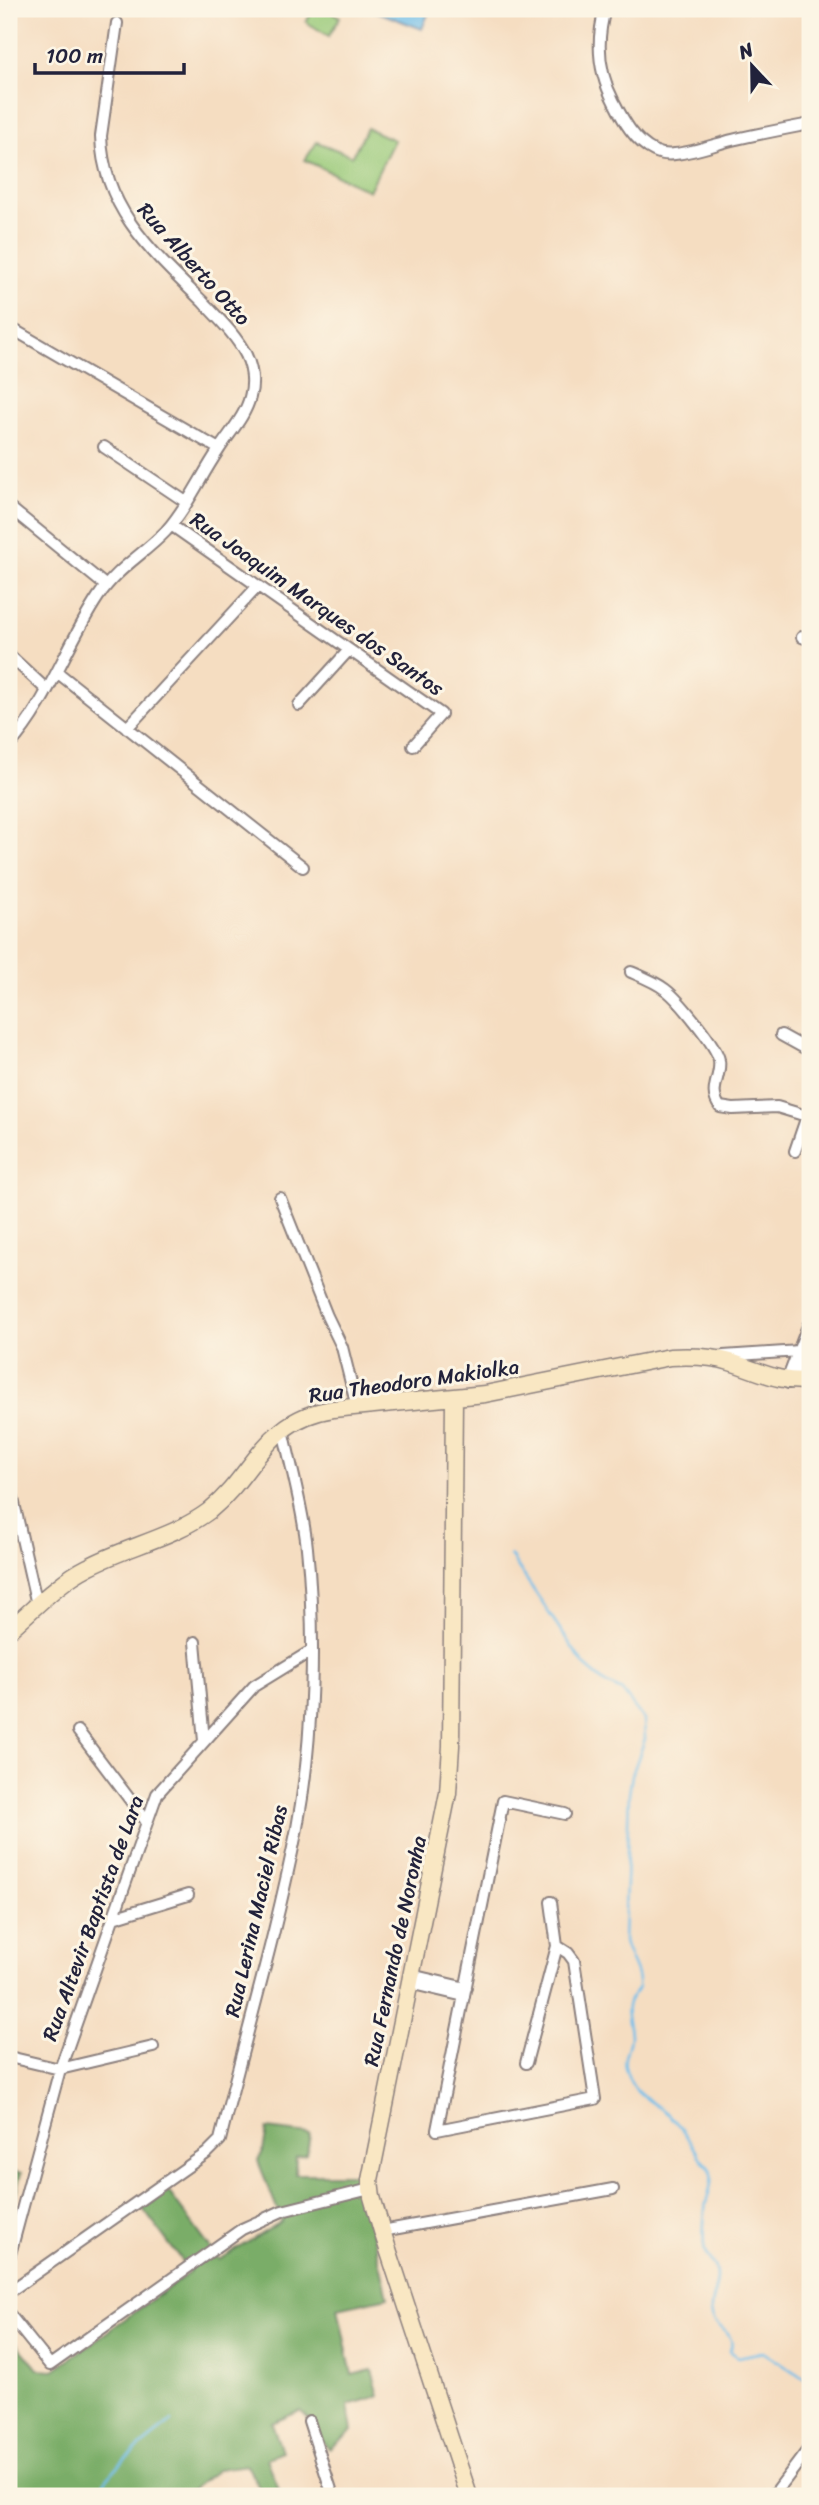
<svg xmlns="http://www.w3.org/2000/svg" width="819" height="2505" font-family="Sriracha,sans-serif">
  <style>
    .green { fill: #98c978; stroke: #5d765a; stroke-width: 2 }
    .forest { fill: #7aad68; stroke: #4e6852; stroke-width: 2 }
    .water { fill: #70beea; stroke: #497092; stroke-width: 2 }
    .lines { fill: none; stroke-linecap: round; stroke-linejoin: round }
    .stream { stroke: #70beea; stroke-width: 2.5 }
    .minor-casing { stroke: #8c807e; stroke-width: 14 }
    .tertiary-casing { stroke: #8c807e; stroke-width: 18 }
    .secondary-casing { stroke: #8c807e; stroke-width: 19 }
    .minor { stroke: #fff; stroke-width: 10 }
    .tertiary { stroke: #fff; stroke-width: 14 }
    .secondary { stroke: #f9e7c3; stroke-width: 16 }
    .labels { text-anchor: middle; stroke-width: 6; stroke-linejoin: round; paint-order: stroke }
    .street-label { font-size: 21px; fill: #22223b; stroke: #fcf5e5 }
  </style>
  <rect width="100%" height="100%" fill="#fcf5e5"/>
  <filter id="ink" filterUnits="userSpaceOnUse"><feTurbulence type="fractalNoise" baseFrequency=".0143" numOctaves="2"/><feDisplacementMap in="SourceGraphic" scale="14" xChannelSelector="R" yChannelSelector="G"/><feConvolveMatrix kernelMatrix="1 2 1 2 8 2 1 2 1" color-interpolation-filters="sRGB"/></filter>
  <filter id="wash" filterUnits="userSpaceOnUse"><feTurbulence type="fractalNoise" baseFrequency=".00686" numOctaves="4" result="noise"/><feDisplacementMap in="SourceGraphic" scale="28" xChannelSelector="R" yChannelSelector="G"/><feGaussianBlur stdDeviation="1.57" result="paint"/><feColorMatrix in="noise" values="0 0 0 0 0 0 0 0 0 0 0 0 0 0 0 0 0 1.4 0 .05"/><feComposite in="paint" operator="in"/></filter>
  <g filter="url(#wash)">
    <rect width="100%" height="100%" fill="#f5ddc1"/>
    <path class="green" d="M314,9H325L340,17L329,36L306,22Z
      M367,128L394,140L369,191L305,160L317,142L352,156Z"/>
    <path class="forest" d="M267,2129L310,2134L307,2154L296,2157L295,2174H359L388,2297L338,2308L352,2375L372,2370L379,2396L348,2405L352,2431L329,2449C315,2436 316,2423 300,2411L272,2423L282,2452L267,2458L280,2493L263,2496L247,2465L218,2469L184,2496H9V2335L38,2369L54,2370L190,2272L143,2209L168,2191L219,2260L282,2221L258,2161L263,2151Z
      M9,2170L21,2173L9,2221Z"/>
    <path class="water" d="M370,9H430L422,29Z"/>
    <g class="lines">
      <path class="stream" d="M510,1555L584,1665L605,1683L622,1691L644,1720L645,1739L632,1775L629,1794L624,1941C626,1956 640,1971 638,1987C637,1992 632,1995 629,2000C623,2012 630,2024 630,2036C630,2048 622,2055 625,2067C633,2097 646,2097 666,2113C682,2125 691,2144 702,2160C704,2163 707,2165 709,2168C716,2180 706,2197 705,2209C704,2221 702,2240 705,2252C708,2261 717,2266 717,2275C718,2287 710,2299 711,2312C713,2329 738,2331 730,2351L738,2357L763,2352L810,2382
        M95,2496C114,2464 143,2444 172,2421"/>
    </g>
  </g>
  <g filter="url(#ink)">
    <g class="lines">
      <defs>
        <path id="minor" d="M605,9C596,41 598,72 614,102C623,120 635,142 654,151C660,154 668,155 675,154C694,152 713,145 732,140C758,134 784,129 810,124
          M9,327L219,449
          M104,447L186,502
          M9,507L106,586
          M171,525L441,714L413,746
          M802,637L810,640
          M9,655L47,690
          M57,672L303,867
          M299,705L349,650
          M127,728L258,586
          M9,746C48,703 66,645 98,597C117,568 143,555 166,531C187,508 201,476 218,451C229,433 245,417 250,397C254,383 252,368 246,355C236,335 218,318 203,302C154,254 103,209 101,136L117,23
          M631,972C643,977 656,982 666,990C678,999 717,1046 719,1060C722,1077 707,1090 720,1107L733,1109L777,1107L810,1117
          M781,1035L810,1051
          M795,1151L807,1116
          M280,1198L327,1316L342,1347L357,1407
          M723,1356L800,1351
          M9,1481L37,1605
          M195,1642L204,1741
          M78,1731L146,1821
          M113,1918L188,1895
          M557,1946L568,1953L574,1961L595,2099L437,2130L503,1801L565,1814
          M411,1975L466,1988
          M409,1983L464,1996
          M9,2057L60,2069L153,2047
          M526,2063L557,1946L551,1902
          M382,2231L613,2189
          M9,2258L60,2069L157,1794L254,1686L311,1651
          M9,2292L207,2153L220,2140L222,2132C247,2031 277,1930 297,1828C313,1743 316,1635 307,1548C303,1508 291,1468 283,1429
          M9,2314L50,2365L242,2229L282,2211L370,2189
          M309,2421L333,2496
          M773,2496L810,2447"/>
        <path id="tertiary" d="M789,1381L810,1326"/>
        <path id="secondary" d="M454,1398L451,1746L448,1793L370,2180L372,2197L382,2231L469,2496
          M9,1630C34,1609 58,1582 88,1567C127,1546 173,1538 209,1511C256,1473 264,1419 333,1409L485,1394L670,1357C690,1356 711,1356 730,1362C757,1370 781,1384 810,1380"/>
      </defs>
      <use href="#minor" class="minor-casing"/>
      <use href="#tertiary" class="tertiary-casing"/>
      <use href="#secondary" class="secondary-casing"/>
      <use href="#minor" class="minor"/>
      <use href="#tertiary" class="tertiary"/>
      <use href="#secondary" class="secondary"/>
    </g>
  </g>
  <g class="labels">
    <g class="street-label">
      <text transform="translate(194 264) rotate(48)" y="7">Rua Alberto Otto</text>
      <text transform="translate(317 604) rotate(35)" y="7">Rua Joaquim Marques dos Santos</text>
      <text transform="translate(414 1381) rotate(-8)" y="7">Rua Theodoro Makiolka</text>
      <text transform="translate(256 1911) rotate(-77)" y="7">Rua Lerina Maciel Ribas</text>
      <text transform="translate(93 1918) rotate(-70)" y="7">Rua Altevir Baptista de Lara</text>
      <text transform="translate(395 1951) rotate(-78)" y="7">Rua Fernando de Noronha</text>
    </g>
  </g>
  <rect width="819" height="2505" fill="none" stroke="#fcf5e5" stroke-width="35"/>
  <g transform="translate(752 66) rotate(338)" stroke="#fcf5e5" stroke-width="5" paint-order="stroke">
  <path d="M0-5L12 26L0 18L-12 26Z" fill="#22223b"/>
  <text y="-10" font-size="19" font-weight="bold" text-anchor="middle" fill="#22223b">N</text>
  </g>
  <path d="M35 63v10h149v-10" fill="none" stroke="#22223b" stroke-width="3.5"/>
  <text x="46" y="63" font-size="21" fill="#22223b" stroke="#fcf5e5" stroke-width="5" paint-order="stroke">100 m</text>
</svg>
